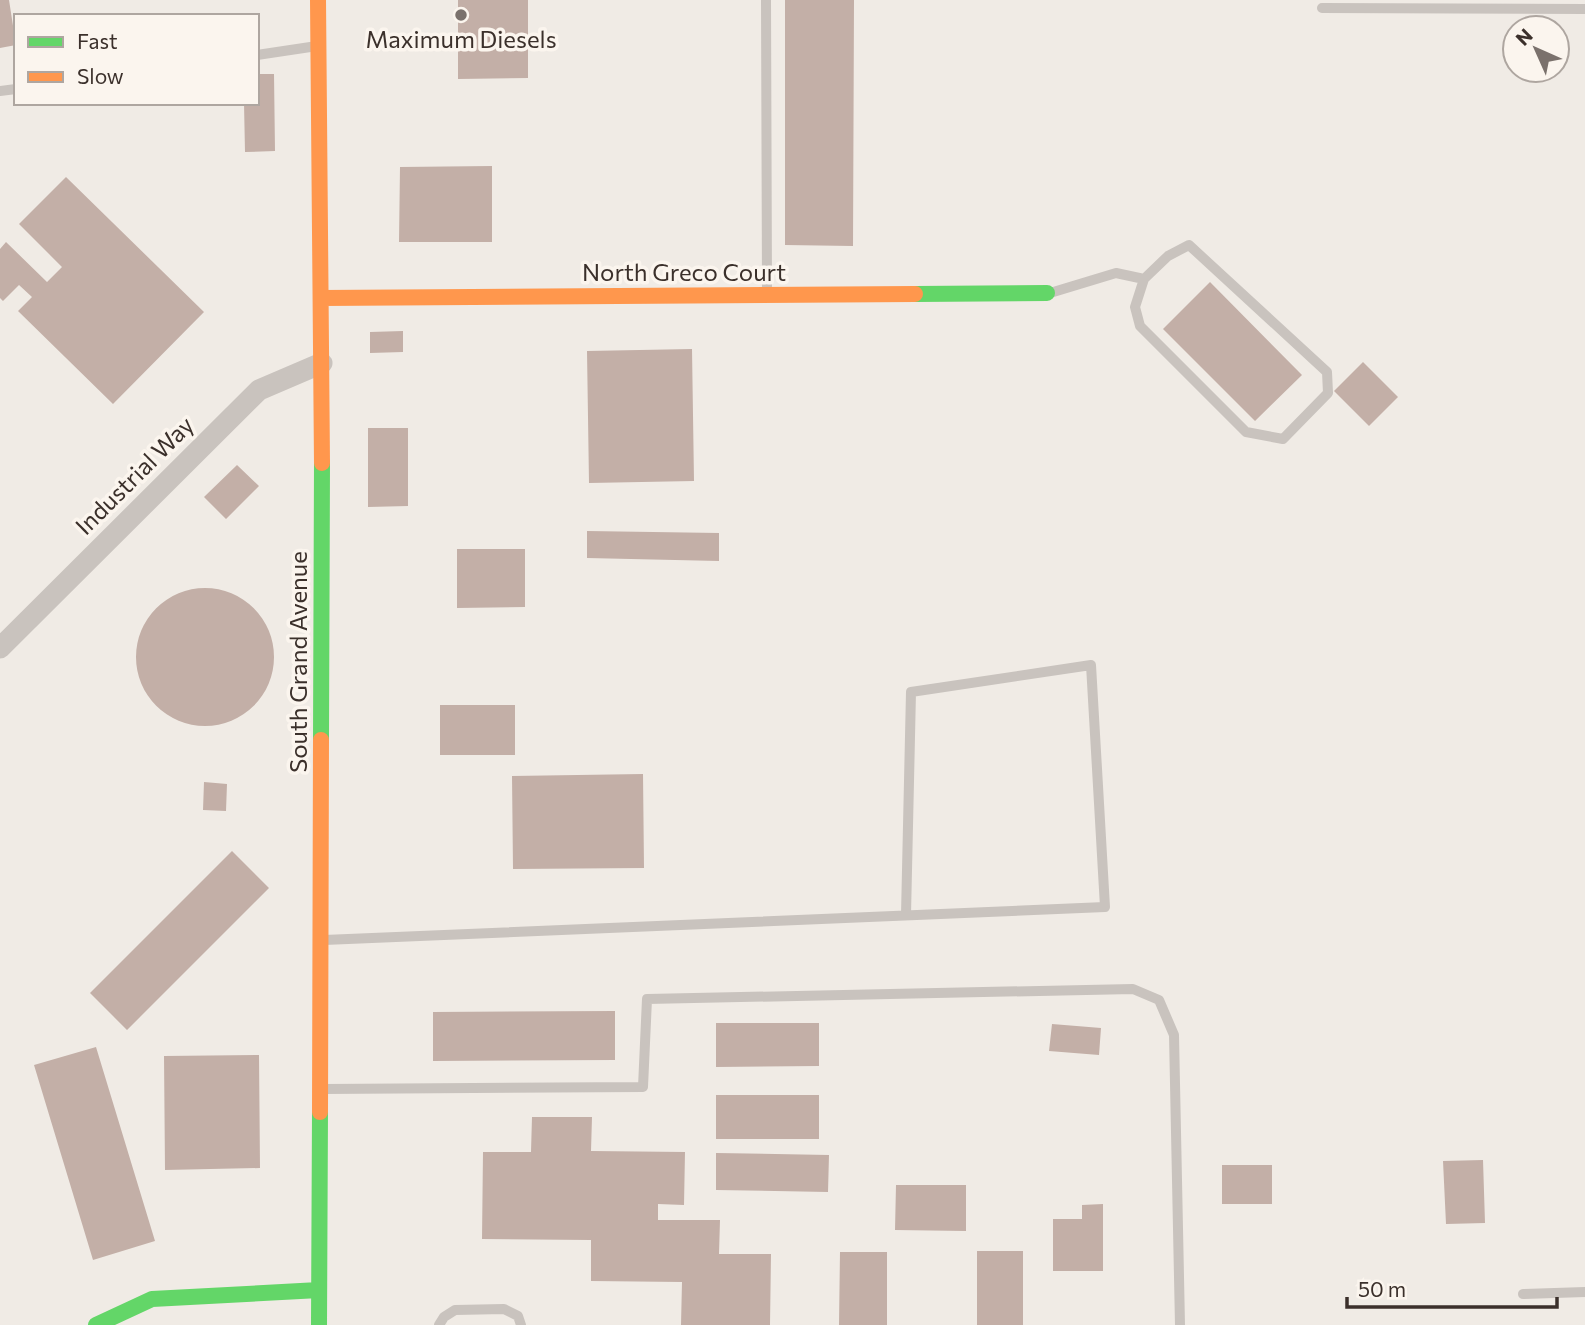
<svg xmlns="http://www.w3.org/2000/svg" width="1585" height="1325" font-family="Commissioner,sans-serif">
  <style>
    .building { fill: #c3afa7 }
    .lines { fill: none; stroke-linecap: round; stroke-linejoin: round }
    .lane { stroke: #c9c3be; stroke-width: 10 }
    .street { stroke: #c9c3be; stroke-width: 21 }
    .fast { stroke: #63d668; stroke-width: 16 }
    .slow { stroke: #ff974d; stroke-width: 16 }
    .poi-dot { fill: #7a716c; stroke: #fbf5ee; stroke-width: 2.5 }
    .labels { text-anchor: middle; stroke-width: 7; stroke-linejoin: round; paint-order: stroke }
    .poi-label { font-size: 24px; fill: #3b302b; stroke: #fbf5ee }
    .street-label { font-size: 24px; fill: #3b302b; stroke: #fbf5ee }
  </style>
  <rect width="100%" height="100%" fill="#f0ebe5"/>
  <path class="building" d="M0,0H9L16,45L0,48Z
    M458,0H528V78L458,79Z
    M785,0H854L853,246L785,245Z
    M257,74H274L275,151L245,152L244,103H257Z
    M492,166V242H399L400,167Z
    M66,177L204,312L113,404L18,311L32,297L19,285L3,301L0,298V249L6,242L47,282L62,267L19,224Z
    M1210,282L1302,375L1255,421L1163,329Z
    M403,331V352L370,353V332Z
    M692,349L694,481L589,483L587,351Z
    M1363,362L1398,397L1369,426L1334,391Z
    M368,428H408V506L368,507Z
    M237,465L259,486L226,519L204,497Z
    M587,531L719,533V561L587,558Z
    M457,549H525V607L457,608Z
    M136 657a69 69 0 1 1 138 0a69 69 0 1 1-138 0Z
    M440,705H515V755H440Z
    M643,774L644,868L513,869L512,776Z
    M204,782L227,784L226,811L203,810Z
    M232,851L269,888L127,1030L90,993Z
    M615,1011V1060L433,1061V1012Z
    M716,1023H819V1066L716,1067Z
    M1052,1024L1101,1028L1099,1055L1049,1051Z
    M96,1047L155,1241L93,1260L34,1065Z
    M259,1055L260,1168L165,1170L164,1056Z
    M716,1095H819V1139H716Z
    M532,1117H592L591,1151L685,1152L684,1205L658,1204V1220H720L719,1254H771L770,1325H681L682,1282L591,1281V1240L482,1239L483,1152H531Z
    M716,1153L829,1155L828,1192L716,1190Z
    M1483,1160L1485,1223L1446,1224L1443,1161Z
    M1222,1165H1272V1204H1222Z
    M896,1185H966V1231L895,1230Z
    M1103,1204V1271H1053V1219H1082V1205Z
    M977,1251H1023V1325H977Z
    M840,1252H887V1325H839Z"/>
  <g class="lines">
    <path class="lane" d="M766,0L767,292
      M1322,8L1585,9
      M257,55L317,46
      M0,91L16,89
      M1050,293L1116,273L1144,279L1168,256L1189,245L1327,372L1328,393L1283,439L1246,432L1140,326L1135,307L1144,279
      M324,940L1105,907L1091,665L911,692L906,915
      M324,1089L643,1087L647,999L1133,989L1159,1000L1174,1035L1180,1325
      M1523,1294L1585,1292
      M439,1325L444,1317L455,1310L504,1309L518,1316L521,1325"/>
    <path class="street" d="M0,648L259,390L322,363"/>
    <path class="fast" d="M915,294L1047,293
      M321,740L322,463
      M96,1325L152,1299L319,1290
      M319,1325L320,1112"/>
    <path class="slow" d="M318,0L322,463
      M322,298L915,294
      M320,1112L321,740"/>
  </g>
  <circle class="poi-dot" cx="461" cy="15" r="7"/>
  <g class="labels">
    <g class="poi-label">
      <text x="461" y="48">Maximum Diesels</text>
    </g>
    <g class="street-label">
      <text x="684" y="281">North Greco Court</text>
      <text transform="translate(135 476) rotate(-45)" y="8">Industrial Way</text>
      <text transform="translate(299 662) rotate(-90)" y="8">South Grand Avenue</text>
    </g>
  </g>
  <rect x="14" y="14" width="245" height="91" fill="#fbf5ee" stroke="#aea6a0" stroke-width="2"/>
  <rect x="28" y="37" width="35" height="10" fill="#63d668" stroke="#aea6a0" stroke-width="2"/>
  <text x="77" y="49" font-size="21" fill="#3b302b">Fast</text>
  <rect x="28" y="72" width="35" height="10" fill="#ff974d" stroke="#aea6a0" stroke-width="2"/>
  <text x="77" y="84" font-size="21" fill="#3b302b">Slow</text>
  <g transform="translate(1536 49) rotate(315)"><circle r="33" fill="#fbf5ee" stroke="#aea6a0" stroke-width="2"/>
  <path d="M0-5L12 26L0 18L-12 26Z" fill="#7a716c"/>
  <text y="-10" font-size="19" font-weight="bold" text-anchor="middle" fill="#3b302b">N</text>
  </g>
  <path d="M1347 1297v10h210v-10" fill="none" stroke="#3b302b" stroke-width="3.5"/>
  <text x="1358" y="1297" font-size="21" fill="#3b302b" stroke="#fbf5ee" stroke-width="5" paint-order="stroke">50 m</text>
</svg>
